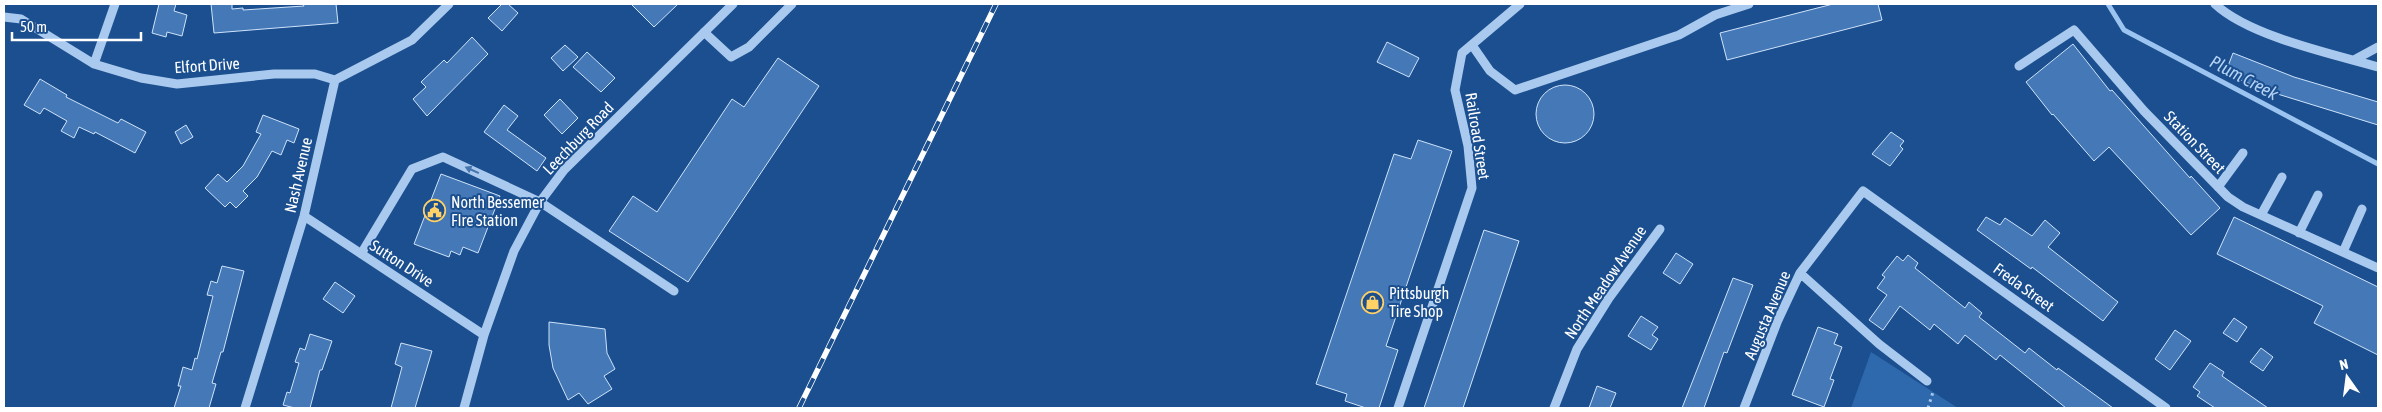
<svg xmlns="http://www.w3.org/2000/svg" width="2382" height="412" font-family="'Asap Condensed',sans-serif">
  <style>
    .green { fill: #2e69ad }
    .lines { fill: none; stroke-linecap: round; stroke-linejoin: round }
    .stream { stroke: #9cc4f0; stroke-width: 5 }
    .building { fill: #4478b7; stroke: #cfe3fa }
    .path { stroke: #a9c9ee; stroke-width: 3; stroke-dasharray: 2.5 4; stroke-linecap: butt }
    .minor { stroke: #a9c9ee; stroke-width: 9 }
    .rail-casing { stroke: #fff; stroke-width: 5.5 }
    .rail { stroke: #1b4f8f; stroke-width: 4; stroke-dasharray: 11; stroke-linecap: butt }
    .oneway { fill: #4674ac }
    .labels { text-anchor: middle; stroke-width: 4; stroke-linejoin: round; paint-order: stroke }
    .street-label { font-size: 16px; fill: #fff; stroke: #1b4f8f }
    .poi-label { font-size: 16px; fill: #fff; stroke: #1b4f8f; text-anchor: start }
    .water-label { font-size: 18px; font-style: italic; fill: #b5d3f5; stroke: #1b4f8f }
  </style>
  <rect width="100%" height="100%" fill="#1b4f8f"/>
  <path class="green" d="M1871,352L1958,408H1851Z"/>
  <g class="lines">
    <path class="stream" d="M2108,4L2124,30L2378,164"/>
  </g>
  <path class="building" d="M159,4H176L174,11L187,15L182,36L167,32L166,37L152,33Z
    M211,4H232V9L243,8V10L304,6L303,4H336L338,23L214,33Z
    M502,4H508L518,13L502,31L488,18Z
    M631,4H678L654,27Z
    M1833,4H1878L1882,20L1727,60L1720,33Z
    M472,37L488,54L427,116L413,99L426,87L421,82L444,60L447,63Z
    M1387,42L1419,58L1409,77L1377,62Z
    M2073,44L2110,91L2112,90L2190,178L2191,176L2220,208L2191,235L2109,147L2094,161L2053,114L2052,115L2026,82Z
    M565,45L578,57L563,71L551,58Z
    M587,52L615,78L601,92L573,67Z
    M2233,53L2294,77L2378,102V125L2271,92L2225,74Z
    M778,58L819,86L688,282L609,231L633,196L657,212L732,99L744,107Z
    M40,79L67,95L66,97L118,123L121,119L146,132L135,153L95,132L94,134L79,127L74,138L61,131L67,121L44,108L40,114L24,105Z
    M1536 114a29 29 0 1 1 58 0a29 29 0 1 1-58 0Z
    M560,99L578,118L562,134L544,115Z
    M504,105L518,116L507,130L546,158L537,171L484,132Z
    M263,115L299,129L294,143L287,140L281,155L272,151L257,177L243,191L248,196L236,208L230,202L225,207L205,188L218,174L227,182L243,166L261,134L256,132Z
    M186,125L193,137L181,144L175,132Z
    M1891,132L1904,141L1900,146L1903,149L1890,166L1872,154Z
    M1418,140L1452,151L1386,346L1398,350L1379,408H1366L1345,401L1347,394L1316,384L1394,154L1411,159Z
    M441,174L500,196L478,253L463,247L460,255L451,251L449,257L414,244Z
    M1986,217L2000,225L2005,218L2032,236L2045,220L2060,233L2048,247L2118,302L2103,321L2032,267L2031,269L1977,230Z
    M2234,217L2378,287V355L2314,323L2323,306L2217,254Z
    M1484,230L1519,241L1463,408H1424Z
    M1676,253L1693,264L1680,284L1663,273Z
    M1908,255L1918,263L1915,268L1965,308L1969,302L1982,313L1979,317L2025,353L2029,348L2057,370L2058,368L2113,408H2066L2000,355L1996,360L1965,335L1958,344L1934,324L1930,330L1900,306L1883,330L1869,320L1887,295L1877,288L1885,277L1882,275L1897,256L1903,261Z
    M222,266L244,271L223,352H221L212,383L216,384L209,408H174L181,386H178L183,367L192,370L195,358L197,359L213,296L207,295L211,281L217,283Z
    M1733,278L1753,285L1727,353L1724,352L1704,408H1682Z
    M335,282L355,296L343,313L323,299Z
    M1641,316L1658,327L1652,335L1658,339L1651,350L1628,336Z
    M2234,318L2247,327L2237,342L2223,333Z
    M549,322L605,329L607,353L615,369L604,376L612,389L588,404L579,393L568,400L553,368L549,345Z
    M1818,327L1838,334L1834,344L1842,347L1830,379L1834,380L1824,407L1792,395Z
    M2175,330L2191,341L2170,370L2155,359Z
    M310,334L332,341L322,370H320L310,408H295L283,405L287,392L290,393L299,363L295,362L300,348L305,350Z
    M401,343L432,351L415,408H391L402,367L395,364Z
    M2261,348L2273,357L2263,371L2250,362Z
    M2210,363L2224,372L2222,376L2268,408H2215L2197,396L2200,392L2193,387Z
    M1597,386L1616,393L1610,408H1589Z"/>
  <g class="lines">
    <path class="path" d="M1928,408L1933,392"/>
    <path class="minor" d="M2215,4C2249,36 2332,54 2378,67
      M4,17L21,19L94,64L141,78L177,84L274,74H315L335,80
      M704,32L731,57L749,47L792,4
      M1472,45L1490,71L1515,90L1679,35L1715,15L1749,4
      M2354,60L2378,47
      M94,64L115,4
      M2019,66L2074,30L2144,111L2228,197L2243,207L2378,268
      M2218,187L2243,153
      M2261,215L2282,177
      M304,216L484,335
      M2299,233L2318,195
      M2343,252L2362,209
      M361,254L412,169L443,157L540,202L674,291
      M1800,273L1879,344L1927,381
      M245,408L304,216L335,80L412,40L449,4
      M464,408L484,335L514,251L540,202L564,170L733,4
      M1398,408L1472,188L1468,146L1455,90L1462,53L1520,4
      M1554,408L1577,349L1609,298L1660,229
      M1744,408L1778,320L1800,273L1863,191L2166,408"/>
    <defs>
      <path id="rail" d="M799,408L996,4"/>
    </defs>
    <use href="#rail" class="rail-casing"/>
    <use href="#rail" class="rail"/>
  </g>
  <defs><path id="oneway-solid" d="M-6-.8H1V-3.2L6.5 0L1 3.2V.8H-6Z" transform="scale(1.25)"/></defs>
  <use class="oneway" href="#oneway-solid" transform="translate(472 170) rotate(-156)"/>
  <defs>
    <symbol id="civic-ring" viewBox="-11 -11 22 22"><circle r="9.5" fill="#1b4f8f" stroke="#ffd166" stroke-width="1.5"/><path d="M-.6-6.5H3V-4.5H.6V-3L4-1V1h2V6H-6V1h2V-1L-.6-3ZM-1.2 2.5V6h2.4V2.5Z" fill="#ffd166"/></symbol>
    <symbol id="shop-ring" viewBox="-11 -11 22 22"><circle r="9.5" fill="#1b4f8f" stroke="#ffd166" stroke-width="1.5"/><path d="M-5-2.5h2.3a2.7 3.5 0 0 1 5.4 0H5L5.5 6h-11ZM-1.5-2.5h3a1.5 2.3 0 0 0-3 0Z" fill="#ffd166"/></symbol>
  </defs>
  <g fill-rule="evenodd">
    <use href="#civic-ring" x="422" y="198" width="25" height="25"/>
    <use href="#shop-ring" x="1360" y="290" width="25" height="25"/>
  </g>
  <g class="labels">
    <g class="street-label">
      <text transform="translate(207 65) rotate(-4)" y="6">Elfort Drive</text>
      <text transform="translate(1478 136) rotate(81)" y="6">Railroad Street</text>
      <text transform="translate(578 138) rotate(-46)" y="6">Leechburg Road</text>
      <text transform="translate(2195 142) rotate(46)" y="6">Station Street</text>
      <text transform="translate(298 175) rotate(-77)" y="6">Nash Avenue</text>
      <text transform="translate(402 263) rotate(33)" y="6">Sutton Drive</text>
      <text transform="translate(1605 282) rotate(-56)" y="6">North Meadow Avenue</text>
      <text transform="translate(2024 287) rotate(36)" y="6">Freda Street</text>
      <text transform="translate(1767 315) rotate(-67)" y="6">Augusta Avenue</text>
    </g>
    <g class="poi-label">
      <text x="451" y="208">North Bessemer<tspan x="451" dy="18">FIre Station</tspan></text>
      <text x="1389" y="299">Pittsburgh<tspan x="1389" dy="18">Tire Shop</tspan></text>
    </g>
    <g class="water-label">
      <text transform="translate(2244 78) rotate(28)" y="6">Plum Creek</text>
    </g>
  </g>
  <rect width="2382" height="412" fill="none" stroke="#ffffff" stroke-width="10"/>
  <g transform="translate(2347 377) rotate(346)" stroke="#1b4f8f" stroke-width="4" paint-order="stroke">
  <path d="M0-4L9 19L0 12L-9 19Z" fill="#ffffff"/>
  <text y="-8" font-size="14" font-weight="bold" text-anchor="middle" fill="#ffffff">N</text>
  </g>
  <path d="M12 32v8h129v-8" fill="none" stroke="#ffffff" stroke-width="2.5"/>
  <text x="20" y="32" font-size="15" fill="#ffffff" stroke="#1b4f8f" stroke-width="4" paint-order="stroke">50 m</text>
</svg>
